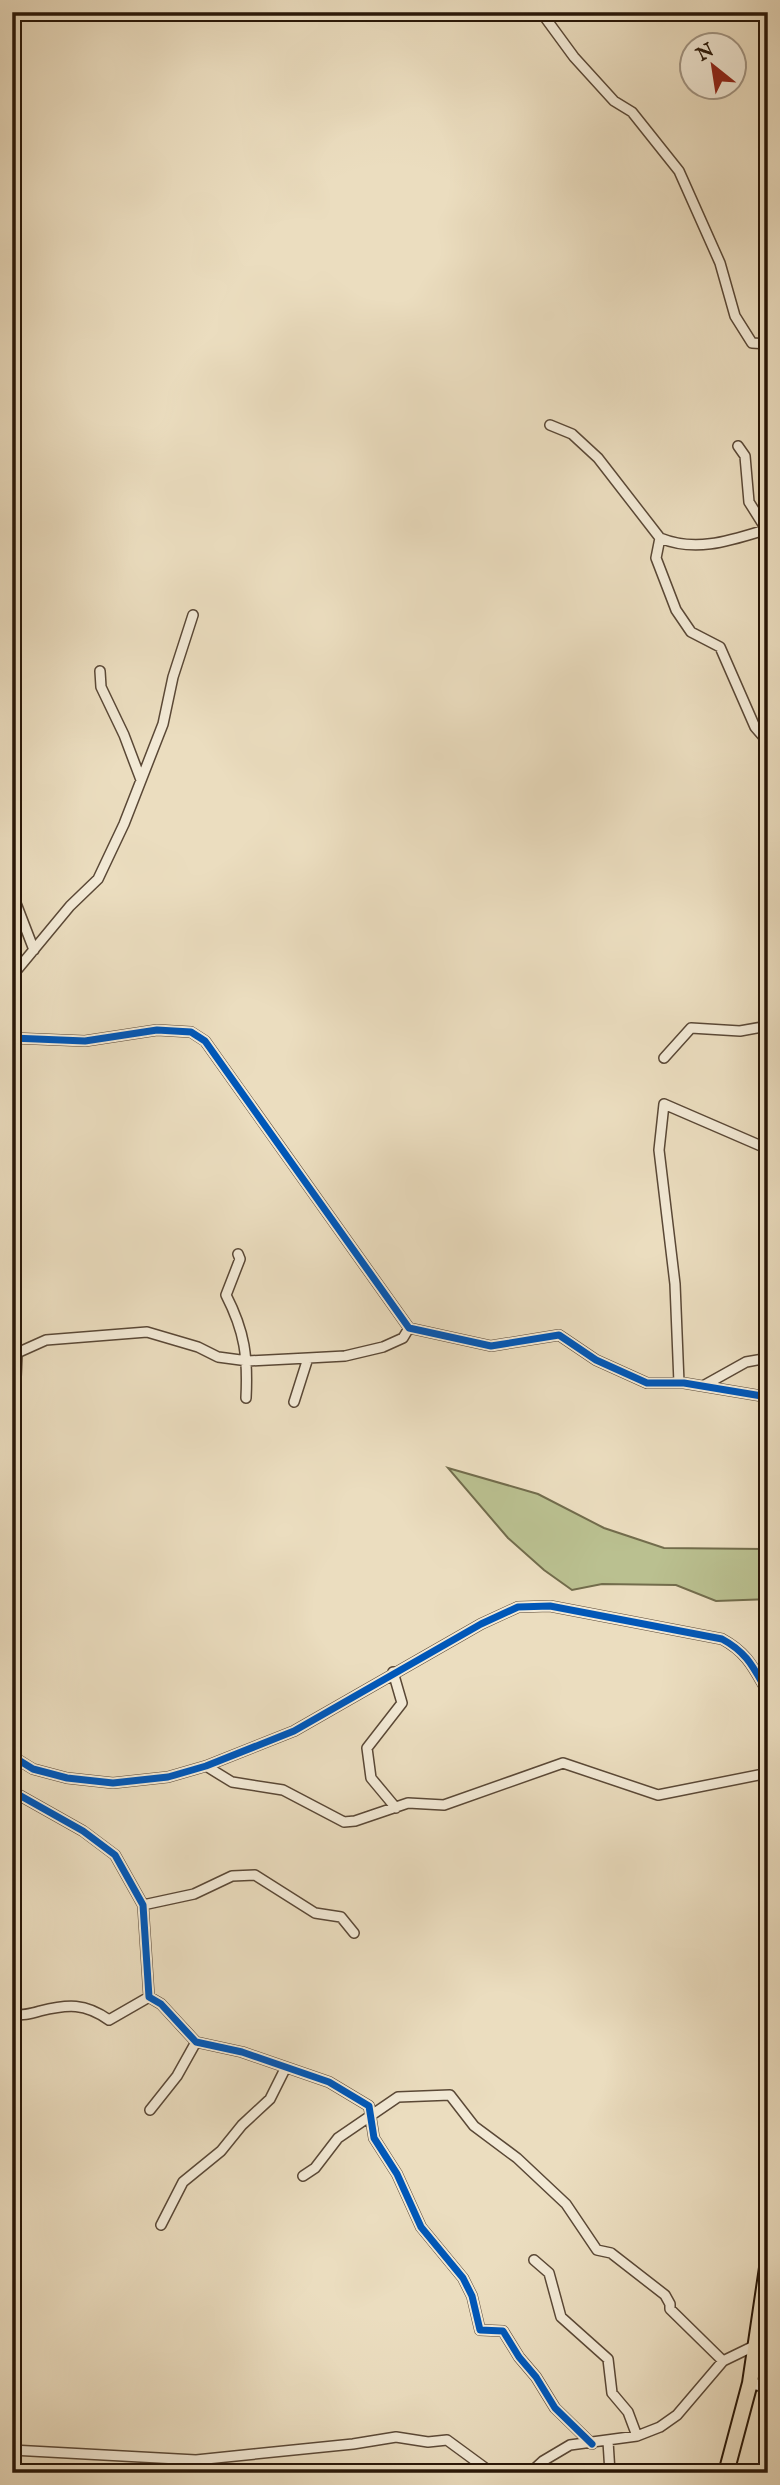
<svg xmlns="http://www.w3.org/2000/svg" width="780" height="2485" font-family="'IM FELL English',serif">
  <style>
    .green { fill: #bac090; stroke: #726c4c; stroke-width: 2 }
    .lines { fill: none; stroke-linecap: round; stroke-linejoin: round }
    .minor-casing { stroke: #5a4836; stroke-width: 12 }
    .tertiary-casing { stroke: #5a4836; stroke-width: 14 }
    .trunk-casing { stroke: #291708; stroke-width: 18 }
    .minor { stroke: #f2e9d5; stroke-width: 9 }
    .tertiary { stroke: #f2e9d5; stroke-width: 10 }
    .trunk { stroke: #ebddbf; stroke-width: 14 }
    .cycleway-casing { stroke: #f2e9d5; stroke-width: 11 }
    .cycleway { stroke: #0057b8; stroke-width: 7 }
  </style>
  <rect width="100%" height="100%" fill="#ebddbf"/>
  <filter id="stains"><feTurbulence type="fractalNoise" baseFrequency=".00286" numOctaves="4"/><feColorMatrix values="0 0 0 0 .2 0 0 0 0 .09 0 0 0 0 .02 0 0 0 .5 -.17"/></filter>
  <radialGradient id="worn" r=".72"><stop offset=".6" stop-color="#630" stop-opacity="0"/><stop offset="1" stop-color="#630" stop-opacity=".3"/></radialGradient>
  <path class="green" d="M448,1468L538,1494L604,1528L664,1548L768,1549V1599L716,1601L676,1585L602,1584L572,1590L544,1570L508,1538Z"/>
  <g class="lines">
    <defs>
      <path id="minor" d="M541,12L574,57L614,101L632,112L679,171L720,263L735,316L752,343L768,344
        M550,425L572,434L598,458L660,538C697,553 732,540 768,529
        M738,446L745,456L749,502L766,529
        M660,538L656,558L676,610L691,632L720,647L755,727L768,742
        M100,671L101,687L124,735L141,780
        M12,893L34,950
        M12,976L70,906L98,879L124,824L163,724L173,677L193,615
        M12,1038L85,1041L157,1030L191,1032L205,1041L409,1328L491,1346L559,1335L596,1360L647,1383H684L768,1397
        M664,1058L691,1028L740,1031L768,1026
        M238,1254L240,1259L226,1295C245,1332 248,1357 246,1398
        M16,1377L17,1353L46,1340L147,1332L198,1347L218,1357L248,1361L308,1358L345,1356L383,1347L403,1338L409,1328
        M679,1383L675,1284L659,1150L664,1104L768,1149
        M703,1386L746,1362L768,1358
        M294,1402L308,1358
        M393,1672L402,1703L367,1748L371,1778L396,1808
        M12,1756L33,1769L67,1778L113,1783L168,1777L206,1766L294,1731L481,1624L518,1607L550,1606L722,1639C748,1653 754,1669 768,1693
        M206,1766L232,1782L283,1790L344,1822L355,1821L408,1803L444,1805L563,1763L658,1795L768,1773
        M12,1791L83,1831L115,1855L143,1905L149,1997L161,2004L196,2042L242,2052L329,2082L369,2106L374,2138L397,2174L421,2227L463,2278L472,2296L480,2330L503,2331L519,2357L536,2377L555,2408L592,2444
        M143,1905L194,1894L232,1876L255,1875L315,1913L341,1917L354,1933
        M12,2014C22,2016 30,2014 40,2011C68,2004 85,2003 109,2020L149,1997
        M150,2110L177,2076L196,2042
        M303,2176L315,2168L338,2138L398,2097L450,2095L474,2126L517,2158L566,2204L597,2250L611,2253L665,2295L670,2304V2309L723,2361
        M161,2225L183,2182L221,2151L242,2125L270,2099L286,2067
        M534,2260L549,2273L561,2317L608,2359L612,2393L628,2412L637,2436
        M608,2441L610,2473
        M12,2450L196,2460L353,2444L396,2437L428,2442L447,2440L492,2473
        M530,2473L543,2461L570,2445L637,2436L660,2427L677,2415L723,2361L756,2345"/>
      <path id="tertiary" d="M750,2383L768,2387"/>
      <path id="trunk" d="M726,2473L750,2383L768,2261"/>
    </defs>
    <use href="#minor" class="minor-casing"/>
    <use href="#tertiary" class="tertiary-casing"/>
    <use href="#trunk" class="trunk-casing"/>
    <use href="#minor" class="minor"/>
    <use href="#tertiary" class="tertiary"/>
    <use href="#trunk" class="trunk"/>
    <defs>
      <path id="cycleway" d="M12,1038L85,1041L157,1030L191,1032L205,1041L409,1328L491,1346L559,1335L596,1360L647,1383H684L768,1397
        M12,1756L33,1769L67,1778L113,1783L168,1777L206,1766L294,1731L481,1624L518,1607L550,1606L722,1639C748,1653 754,1669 768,1693
        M12,1791L83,1831L115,1855L143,1905L149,1997L161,2004L196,2042L242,2052L329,2082L369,2106L374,2138L397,2174L421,2227L463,2278L472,2296L480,2330L503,2331L519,2357L536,2377L555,2408L592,2444"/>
    </defs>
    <use href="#cycleway" class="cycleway-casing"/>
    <use href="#cycleway" class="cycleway"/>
  </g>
  <rect width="780" height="2485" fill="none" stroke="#ebddbf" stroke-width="42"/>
  <rect x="14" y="14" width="752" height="2457" fill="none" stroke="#291708" stroke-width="3.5"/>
  <rect x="21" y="21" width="738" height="2443" fill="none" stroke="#291708" stroke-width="2"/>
  <g transform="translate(713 66) rotate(330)"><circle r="33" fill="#f2e9d5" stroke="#a29583" stroke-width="2"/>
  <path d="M0-5L12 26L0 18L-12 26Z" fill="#8f2418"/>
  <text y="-10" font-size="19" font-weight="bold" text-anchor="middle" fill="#291708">N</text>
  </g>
  <rect width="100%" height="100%" filter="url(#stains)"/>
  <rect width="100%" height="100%" fill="url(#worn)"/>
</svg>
